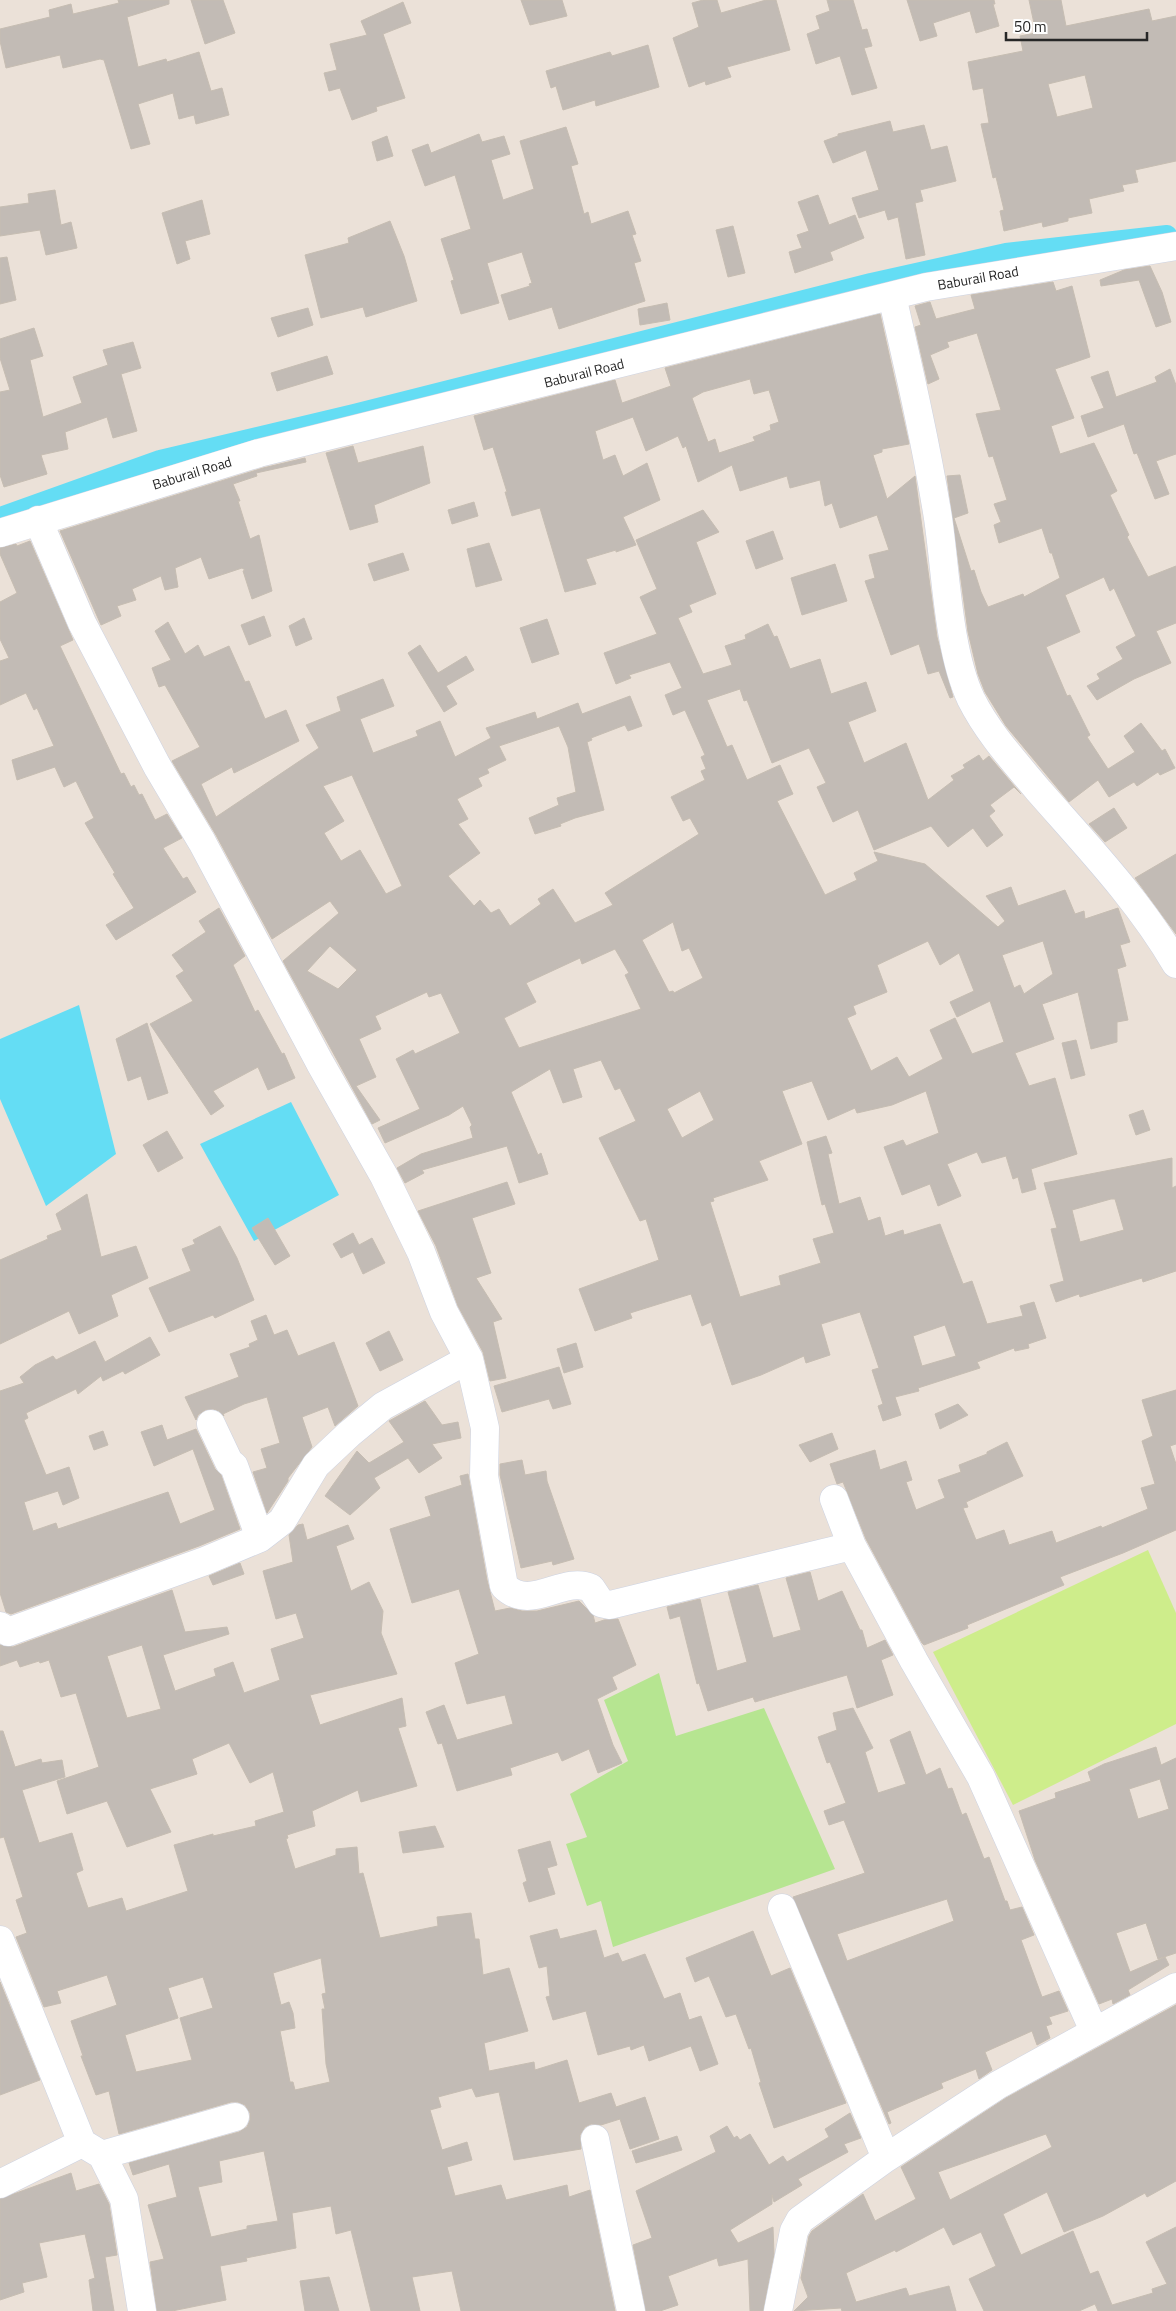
<svg xmlns="http://www.w3.org/2000/svg" width="1176" height="2311" font-family="'Titillium Web',sans-serif">
  <style>
    .green { fill: #b6e591 }
    .pitch { fill: #ceed8b }
    .water { fill: #64ddf4 }
    .lines { fill: none; stroke-linecap: round; stroke-linejoin: round }
    .canal { stroke: #64ddf4; stroke-width: 20 }
    .building { fill: #c2bbb5; stroke: #c6bdb2; fill-rule: evenodd }
    .minor-casing { stroke: #cdd3e2; stroke-width: 29 }
    .minor { stroke: #fff; stroke-width: 28 }
    .labels { text-anchor: middle; stroke-width: 4; stroke-linejoin: round; paint-order: stroke }
    .street-label { font-size: 14px; fill: #272727; stroke: #fff }
  </style>
  <rect width="100%" height="100%" fill="#ebe1d8"/>
  <path class="green" d="M659,1673L676,1736L764,1708L835,1869L613,1947L601,1901L587,1906L566,1844L587,1837L570,1794L628,1761L604,1700Z"/>
  <path class="pitch" d="M1148,1550L1176,1613V1724L1013,1805L933,1652Z"/>
  <path class="water" d="M79,1005L116,1154L46,1206L0,1099V1039Z
    M291,1102L339,1195L254,1241L200,1144Z"/>
  <g class="lines">
    <path class="canal" d="M0,517L160,460L354,414L871,283L1006,253L1167,235"/>
  </g>
  <path class="building" d="M118,0H169V4L127,17L138,67L166,59L167,62L199,52L211,91L222,88L229,115L196,124L194,115L179,119L173,93L138,104L150,144L131,149L104,60L100,59L63,68L60,55L6,68L0,41V29L50,17L49,10L71,4L73,14L119,3Z
    M191,0H223L235,33L205,44Z
    M521,0H562L567,16L530,25Z
    M703,0H717L721,13L766,0H776L790,50L727,67L731,77L706,85L705,81L689,87L673,38L699,27L692,3Z
    M827,0H853L862,30L867,29L872,46L864,48L877,88L852,95L840,56L816,64L807,34L820,29L816,16L830,11Z
    M907,0H994L995,4H993L999,26L976,33L970,11L933,23L937,36L920,41Z
    M1029,0H1061L1066,26L1149,9L1152,21L1176,16V161L1135,170L1138,182L1122,185L1124,191L1089,199L1092,213L1068,218V221L1043,227L1042,222L1004,231L1000,211L1004,210L996,177L993,178L981,124L989,123L983,88L973,90L968,62L1023,51L1020,36L1036,33ZM1085,75L1093,108L1057,117L1048,84Z
    M403,2L411,23L383,34L405,98L376,107L377,111L352,120L340,88L329,91L324,73L337,70L330,44L367,35L361,21Z
    M648,45L659,87L596,106L595,100L563,110L556,86L551,88L546,71L610,52L612,56Z
    M890,121L893,132L924,125L931,150L947,146L956,181L920,190L923,201L915,203L925,255L906,259L898,217L888,220L885,210L859,218L852,198L879,190L866,150L833,163L824,141L838,136V134Z
    M566,127L578,164L571,166L584,214L588,212L591,224L628,211L636,234L632,235L641,261L634,263L645,301L559,329L552,307L509,320L501,295L530,286L529,284L532,283L522,252L487,263L499,303L461,314L451,281L454,280L441,239L471,229L455,175L425,186L412,150L428,144L431,153L479,134L482,142L504,136L510,154L491,160L503,200L534,189L520,141Z
    M387,136L393,156L377,161L372,142Z
    M55,190L61,225L71,222L77,248L46,255L40,230L0,236V207L29,203L28,194Z
    M818,195L829,225L855,215L864,238L830,252L833,260L795,273L789,252L802,248L797,235L809,231L798,202Z
    M202,200L210,234L185,241L190,259L177,264L162,213Z
    M390,221L404,256L417,301L366,317L363,307L321,318L305,255L349,243L348,238Z
    M733,226L745,273L728,277L716,230Z
    M7,257L16,300L0,304V258Z
    M1150,266L1162,292L1171,322L1156,327L1139,280L1101,286L1100,280L1124,270Z
    M1053,282L1056,291L1072,286L1090,357L1055,369L1074,418L1051,426L1060,454L1094,443L1117,491L1110,495L1129,535L1127,537L1148,577L1176,566V623L1156,631L1171,663L1134,679L1097,700L1087,686L1100,679L1097,674L1123,659L1116,647L1136,636L1114,588L1110,591L1104,577L1065,595L1080,632L1046,647L1067,696L1070,695L1090,735L1087,737L1108,769L1135,752L1124,736L1141,723L1162,751L1165,749L1175,768L1160,775L1158,772L1137,786L1134,782L1109,797L1098,780L1069,802L1006,726L985,692L978,674L968,632L947,476L960,475L968,513L954,518L971,571L974,570L981,592L988,607L1023,594L1024,597L1060,578L1052,553H1050L1042,528L999,543L994,525L1001,522L994,504L1007,500L993,456L989,457L976,414L1001,410L977,333L947,342L949,347L930,355L939,379L928,384L915,327L921,325L915,306L930,302L936,319L975,309L971,295Z
    M667,303L670,320L640,325L638,309Z
    M308,308L313,325L278,337L271,318Z
    M880,314L909,444L882,449V452L873,455L887,499L915,476L937,637L953,697L950,698L939,671L928,674L919,644L891,655L865,581L875,578L869,555L889,550L877,515L840,528L832,503L825,506L820,480L790,488L787,476L740,491L732,465L698,482L686,446L683,448L678,436L646,451L633,417L595,431L603,460L615,455L623,476L647,463L660,500L623,517L636,545L616,552V550L586,559L596,584L565,592L540,508L512,516L505,492H507L493,447L484,450L474,416L615,380L622,403L671,386L665,368ZM750,379L754,394L769,390L779,422L770,425L771,430L753,437L755,441L719,453L715,439L708,442L692,398L703,392Z
    M34,328L43,356L30,360L43,417L82,403L73,377L108,365L103,350L133,342L141,368L121,374L137,431L113,438L107,417L65,432L68,449L41,455L47,474L4,487L0,475V392L10,390L0,358V339Z
    M327,356L333,374L277,391L271,373Z
    M1170,369L1176,385V454L1156,461L1169,494L1155,499L1137,453L1134,454L1124,424L1088,437L1081,416L1104,408L1091,377L1108,371L1116,397L1157,382L1155,377Z
    M353,446L358,463L423,446L430,483L374,505L378,522L350,530L326,453Z
    M305,458L306,462L256,473L257,476L233,484L240,501H238L250,539L259,535L272,591L252,599L243,571L245,570L242,568L209,579L201,557L175,568L178,587L165,590L161,576L132,589L136,600L117,606L121,616L101,625L60,531L263,468Z
    M474,502L478,516L452,524L448,510Z
    M703,510L719,532L696,542L716,594L689,605L692,612L678,618L703,674L732,665L725,646L746,639L745,635L768,624L774,637L777,636L790,669L820,659L831,694L866,682L876,711L848,722L864,763L906,743L928,800L954,780L951,776L965,768L963,765L979,755L983,761L989,756L1021,794L1014,787L990,805L995,811L989,816L1003,835L987,847L973,828L948,847L931,826L874,850L858,810L833,822L817,787L826,783L809,748L772,763L747,700L744,701L740,689L707,700L727,747L732,745L747,780L780,765L793,794L777,801L825,895L857,880L854,873L878,861L874,852L925,864L998,927L1005,921L986,896L1011,887L1018,906L1065,890L1075,914L1084,911L1085,919L1118,908L1130,942L1120,945L1126,966L1117,969L1128,1020L1117,1022V1042L1091,1049L1078,992L1042,1004L1054,1039L1015,1053L1029,1086L1055,1078L1077,1154L1031,1169L1036,1189L1022,1193L1018,1177L1013,1179L1006,1156L982,1163L977,1152L947,1164L961,1196L938,1206L930,1184L902,1195L884,1147L903,1140L906,1146L939,1133L926,1091L892,1105L857,1113L855,1108L828,1120L812,1081L782,1091L802,1144L759,1161L768,1180L713,1198L714,1201L710,1202L740,1297L781,1285L779,1276L821,1263L813,1239L834,1233L825,1204L822,1205L807,1142L826,1136L832,1153L828,1154L839,1204L860,1197L868,1221L880,1217L885,1236L903,1230L904,1235L940,1224L963,1284L972,1281L987,1324L1023,1316L1020,1306L1034,1302L1046,1338L1028,1344L1029,1348L1015,1351L1014,1348L977,1362L980,1368L918,1388L919,1391L895,1397L901,1415L883,1421L878,1406L883,1404L872,1370L879,1368L860,1312L821,1324L830,1355L806,1363L804,1356L761,1375L732,1385L711,1322L702,1326L691,1294L630,1313L632,1318L595,1331L579,1289L659,1260L646,1219L640,1221L599,1138L636,1121L620,1088L615,1090L601,1060L573,1069L582,1097L563,1103L550,1069L511,1092L538,1155L541,1153L548,1174L519,1183L507,1146L422,1170L424,1173L405,1183L397,1168L421,1154L473,1138L470,1127L472,1125L463,1106L449,1115L385,1143L378,1128L420,1109L396,1059L413,1050L415,1054L460,1033L441,993L429,997L427,992L375,1016L381,1029L359,1039L376,1077L356,1086L380,1120L372,1124L283,961L339,913L330,901L272,939L216,835L172,761L200,747L165,685L159,687L152,668L171,660L155,631L168,622L185,654L198,645L204,657L229,646L245,682L249,681L265,719L286,710L299,741L234,773L232,767L201,784L216,817L319,748L306,725L341,711L337,697L383,679L394,706L360,719L373,753L418,736L416,731L440,721L455,757L491,738L486,728L535,712L537,719L578,703L582,714L630,696L642,726L628,731L625,725L591,738L592,740L587,742L604,810L575,818L560,824L561,826L535,834L529,818L559,805L557,798L576,792L568,747L559,726L499,746L506,760L487,769L489,773L478,778L482,786L457,799L468,819L458,824L480,853L448,876L474,906L480,900L491,913L499,909L510,926L541,904L538,899L553,889L575,923L613,905L605,893L699,834L690,818L683,821L671,797L705,780L701,771L706,769L701,757L705,755L685,710L673,715L665,695L682,688L670,662L629,675L631,678L616,684L604,653L657,634L640,597L657,589L636,540ZM352,775L402,886L386,894L360,850L341,861L324,833L344,821L323,786ZM673,922L682,951L689,948L703,978L674,993L673,991L669,992L642,940ZM928,941L940,965L959,953L974,991L950,1002L957,1017L990,1001L1004,1042L972,1054L955,1018L930,1030L943,1059L909,1077L897,1057L871,1071L847,1018L856,1014L853,1006L887,992L877,965ZM1043,941L1053,974L1024,994L1020,985L1014,988L1002,955ZM330,946L357,970L338,989L307,971ZM615,949L629,973L625,975L641,1009L519,1048L504,1018L536,1002L526,983L580,958L582,964ZM700,1091L714,1120L682,1138L667,1109ZM945,1325L956,1356L922,1366L913,1336Z
    M773,531L783,559L756,569L746,541Z
    M30,541L73,640L60,646L121,774L124,773L131,787L134,785L139,795L142,794L155,820L167,814L182,838L163,848L183,879L187,877L196,892L116,940L106,925L134,908L113,874L115,873L85,823L94,818L76,781L64,787L55,767L17,780L12,760L54,746L37,708L34,710L26,693L0,705V661L9,658L0,639V602L17,593L0,554V548L16,544L17,546Z
    M489,543L502,580L476,587L467,549Z
    M403,553L409,570L374,581L368,564Z
    M835,564L847,601L802,615L791,578Z
    M264,616L271,636L249,645L241,625Z
    M304,618L312,639L296,646L289,626Z
    M547,619L559,654L532,663L520,628Z
    M420,645L438,673L466,656L474,670L446,686L457,704L444,712L408,653Z
    M1114,808L1127,828L1105,842L1089,824Z
    M1176,854V934L1135,878Z
    M219,908L245,956L233,965L255,1012L258,1010L282,1054L284,1053L295,1078L268,1090L258,1067L213,1091L224,1106L211,1115L150,1024L193,1001L176,976L184,971L172,955L206,932L199,921Z
    M147,1023L168,1093L148,1100L141,1076L128,1081L116,1039Z
    M1076,1040L1085,1075L1071,1079L1062,1043Z
    M1143,1110L1150,1130L1136,1135L1129,1115Z
    M167,1131L183,1158L158,1172L143,1145Z
    M1172,1158V1188L1176,1186V1271L1143,1282L1142,1278L1080,1297L1079,1294L1056,1302L1050,1285L1064,1281L1051,1229L1057,1228L1044,1183ZM1111,1199H1115L1124,1230L1080,1242L1072,1210Z
    M507,1182L515,1204L472,1218L491,1273L476,1278L502,1319L493,1322L506,1378L490,1381L483,1352L458,1306L436,1246L418,1211Z
    M87,1194L101,1257L136,1246L148,1278L111,1295L118,1316L79,1334L69,1311L0,1344V1260L48,1239L47,1236L62,1230L56,1214Z
    M268,1218L290,1256L275,1265L252,1228Z
    M220,1226L237,1258L254,1300L215,1318L213,1315L169,1332L149,1288L191,1271L182,1249L195,1244L193,1240Z
    M353,1233L359,1245L372,1238L385,1263L363,1274L353,1252L341,1258L333,1244Z
    M266,1315L274,1335L287,1330L298,1356L334,1342L358,1406L335,1426L328,1407L302,1417L312,1447L288,1478V1481L267,1513L253,1472L267,1468L261,1449L280,1443L267,1397L244,1404L223,1414L224,1416L219,1411L213,1409L205,1410L198,1415L196,1420L185,1397L239,1377L230,1354L250,1347L249,1344L258,1340L251,1321Z
    M389,1331L403,1360L380,1371L366,1343Z
    M150,1337L160,1355L125,1374L123,1371L103,1381L101,1376L78,1394L76,1389L26,1413L28,1418L24,1420L46,1475L69,1467L79,1498L63,1505L58,1491L24,1502L33,1531L56,1523L58,1529L168,1492L180,1524L215,1510L193,1449L154,1466L141,1432L162,1425L167,1440L196,1429L215,1469L221,1475L240,1529L199,1546L11,1614L6,1612L0,1593V1391L24,1383L20,1377L35,1365L53,1356L56,1360L95,1341L105,1362Z
    M576,1343L583,1367L564,1373L557,1349Z
    M559,1367L571,1404L553,1409L549,1399L502,1412L494,1386Z
    M1176,1390V1444L1170,1446L1176,1464V1530L1123,1553L1060,1577L1064,1585L967,1625L968,1628L924,1645L922,1643L866,1539L843,1482L837,1484L830,1464L875,1450L880,1470L906,1461L912,1480L906,1482L916,1510L945,1498L938,1480L961,1472L959,1465L987,1454V1452L1007,1442L1023,1476L966,1502L968,1507L963,1508L976,1540L1004,1530L1009,1545L1052,1531L1056,1543L1101,1526L1102,1528L1148,1509L1141,1488L1155,1484L1142,1441L1153,1436L1142,1400Z
    M425,1401L442,1425L458,1422L461,1438L432,1444L442,1458L419,1473L408,1458L374,1478L380,1488L350,1515L325,1496L357,1451L369,1463L404,1442L389,1421Z
    M958,1404L968,1415L940,1429L935,1414Z
    M103,1431L108,1445L94,1450L89,1436Z
    M832,1433L838,1449L810,1462L799,1445Z
    M522,1460L525,1475L546,1471L547,1481L574,1559L553,1565L552,1561L521,1568L500,1475V1464Z
    M468,1474L487,1580L495,1611L510,1608L522,1611H537L579,1601L593,1615L595,1623L604,1620L618,1619L636,1665L612,1677L617,1689L597,1699L613,1745L622,1763L598,1773L589,1749L562,1761L558,1752L510,1768L512,1775L457,1791L442,1743L438,1744L426,1712L444,1705L457,1740L513,1724L505,1695L467,1704L455,1663L479,1654L459,1589L412,1603L390,1529L431,1516L425,1497L462,1485L460,1476Z
    M303,1524L307,1540L348,1525L354,1539L336,1546L351,1591L369,1582L383,1611L381,1633L397,1674L310,1695L320,1725L402,1698L406,1726L398,1728L417,1786L361,1802L358,1790L312,1811L315,1826L287,1835L288,1838L286,1839L295,1869L336,1855V1849L357,1847L359,1874L363,1873L380,1938L438,1926L437,1917L471,1913L475,1939H479L483,1975L509,1968L528,2031L484,2043L489,2071L534,2062L535,2070L567,2060L579,2103L611,2093L616,2107L645,2097L659,2139L630,2149L620,2119L601,2125L591,2124L585,2127L580,2135L581,2149L514,2160L499,2092L476,2097L472,2088L438,2097L441,2107L430,2110L442,2150L467,2142L472,2160L447,2167L455,2196L501,2185L506,2200L567,2185L569,2197L590,2190L615,2311H461L452,2271L412,2277L420,2311H371L351,2230L336,2234L331,2206L292,2213L296,2248L246,2258L247,2261L220,2266L226,2300L172,2311H157L150,2262L164,2259L148,2205L177,2197L169,2164L133,2175L129,2163L239,2132L247,2127L250,2120V2113L245,2105L238,2102H231L119,2134L109,2091L96,2095L81,2056H83L71,2021L117,2005L107,1975L57,1991L61,2003L44,2007L16,1937L27,1933L16,1900L23,1897L4,1837L0,1838V1731H3L15,1767L41,1759L42,1763L62,1760L65,1777L22,1790L39,1843L72,1833L83,1870L76,1873L88,1908L122,1898L126,1911L188,1891L174,1845L213,1834V1836L256,1826L255,1821L284,1812L273,1772L250,1783L229,1743L192,1759L197,1774L150,1789L171,1832L127,1847L107,1801L67,1814L57,1781L99,1767L76,1693L61,1697L49,1660L40,1663L39,1661L20,1667L17,1660L0,1666V1645L13,1647L172,1590L185,1632L227,1627L229,1634L163,1655L175,1691L216,1676L214,1669L233,1662L244,1693L280,1680L271,1649L304,1638L296,1613L276,1619L263,1571L293,1562L289,1535L298,1525ZM142,1645L161,1709L127,1718L107,1656ZM321,1958L326,1993L322,1994L325,2009H322L326,2064L330,2082L295,2090L293,2082H290L280,2031L295,2028L293,2013L289,2002L281,2005L273,1973ZM203,1977L213,2008L180,2018L192,2060L136,2072L125,2035L178,2018L168,1988ZM264,2151L278,2221L247,2226V2229L211,2237L198,2187L222,2182L219,2161Z
    M240,1563L244,1574L213,1585L209,1576Z
    M810,1572L818,1601L842,1591L860,1630H862L867,1648L885,1640L893,1655L881,1660L893,1695L857,1708L847,1675L755,1702L753,1697L708,1711L699,1683L697,1684L680,1616L670,1619L667,1607L700,1599L717,1671L747,1662L728,1592L758,1585L773,1638L801,1630L786,1578Z
    M853,1708L873,1748L865,1752L878,1793L906,1784L890,1740L910,1731L926,1775L940,1768L948,1789L952,1788L962,1815L966,1813L984,1859L989,1857L1005,1901H1007L1010,1910L1022,1907L1034,1935L1021,1940L1042,1997L1059,1991L1068,2011L1049,2017L1052,2024L1046,2026L1050,2038L1037,2045L1032,2031L985,2052L992,2070L979,2079L976,2069L941,2083L943,2088L887,2112L891,2123L889,2124L793,1897L865,1873L844,1820L829,1825L824,1811L846,1803L830,1762L827,1763L818,1737L837,1730L833,1713ZM947,1899L954,1921L847,1961L837,1934Z
    M1156,1747L1161,1765L1176,1758V1953L1158,1959L1146,1923L1116,1933L1130,1972L1165,1957L1169,1965L1128,1990L1130,1995L1113,2004L1112,1999L1099,2004L1035,1860L1019,1811L1056,1798L1055,1793L1091,1781L1088,1772L1104,1764ZM1160,1779L1169,1809L1138,1819L1129,1789Z
    M435,1826L444,1847L403,1853L399,1832Z
    M550,1841L557,1865L547,1868L555,1894L529,1902L523,1883L527,1881L518,1850Z
    M557,1929L560,1939L596,1930L604,1958L618,1953L622,1962L645,1954L664,1999L680,1993L689,2020L701,2016L718,2064L700,2071L691,2046L649,2061L644,2045L631,2050L630,2046L598,2055L586,2011L553,2020L546,1997L550,1996L547,1966L539,1968L530,1936Z
    M753,1931L771,1976L790,1968L846,2103L774,2128L759,2083L761,2082L751,2048L749,2049L736,2014L726,2017L709,1976L695,1982L686,1958Z
    M0,1982L40,2080L0,2095Z
    M1176,2005V2181L1147,2197L1145,2193L1103,2216L1064,2232L1047,2192L1003,2214L1021,2255L1073,2231L1090,2274L1098,2271L1112,2305L1153,2293L1152,2289L1167,2284L1146,2242L1176,2227V2311H1098L1095,2304L1079,2311H984L969,2279L996,2266L981,2232L953,2245L944,2227L896,2252L895,2250L846,2273L856,2302L906,2288L909,2296L949,2286L956,2311H842L841,2308L794,2311L808,2297L801,2278L809,2236L812,2231L863,2194L875,2221L916,2199L901,2167L1006,2098ZM1046,2134L1052,2147L950,2200L938,2172Z
    M850,2113L861,2138L844,2144L848,2152L798,2179L802,2185L774,2202L772,2195V2204L730,2230L738,2243L773,2227L774,2254L763,2311H750L748,2259L719,2266L717,2258L668,2276L678,2305L660,2311H646L633,2245L652,2238L636,2191L716,2152L710,2136L727,2126L734,2138L737,2136L740,2140L750,2134L769,2165L783,2156L787,2162L829,2137L825,2129Z
    M677,2136L682,2150L636,2163L632,2151Z
    M71,2173L76,2191L99,2184L109,2204L117,2255L105,2257L114,2311H93L89,2280L95,2278L85,2234L39,2243L47,2277L22,2283L24,2292L0,2300V2199Z
    M329,2277L339,2311H305L300,2281Z"/>
  <g class="lines">
    <defs>
      <path id="minor" d="M892,296C909,370 926,443 938,518C946,572 948,650 971,699C988,733 1014,761 1038,790C1087,846 1138,899 1176,964
        M0,533L259,453L926,287L1176,246
        M469,1359L485,1428L484,1476L504,1586C531,1613 562,1575 591,1588L601,1603L610,1605L852,1546
        M211,1424L229,1462L234,1466L260,1538
        M834,1499L852,1546L914,1661L981,1777L1094,2031
        M0,1626L8,1632L205,1561L260,1538L282,1521L316,1465L349,1434L383,1406L469,1359L444,1312L421,1252L384,1176L320,1063L202,842L157,766L82,623L38,520
        M782,1908L886,2158
        M0,1940L82,2143L102,2155L124,2199L142,2311
        M595,2139L631,2311
        M102,2155L235,2117
        M0,2184L82,2143
        M778,2311L794,2231L800,2220L886,2158L998,2085L1176,1987"/>
    </defs>
    <use href="#minor" class="minor-casing"/>
    <use href="#minor" class="minor"/>
  </g>
  <g class="labels">
    <g class="street-label">
      <text transform="translate(978 278) rotate(-10)" y="5">Baburail Road</text>
      <text transform="translate(584 373) rotate(-14)" y="5">Baburail Road</text>
      <text transform="translate(192 473) rotate(-17)" y="5">Baburail Road</text>
    </g>
  </g>
  <path d="M1006 32v8h141v-8" fill="none" stroke="#272727" stroke-width="2.5"/>
  <text x="1014" y="32" font-size="15" fill="#272727" stroke="#ffffff" stroke-width="4" paint-order="stroke">50 m</text>
</svg>
